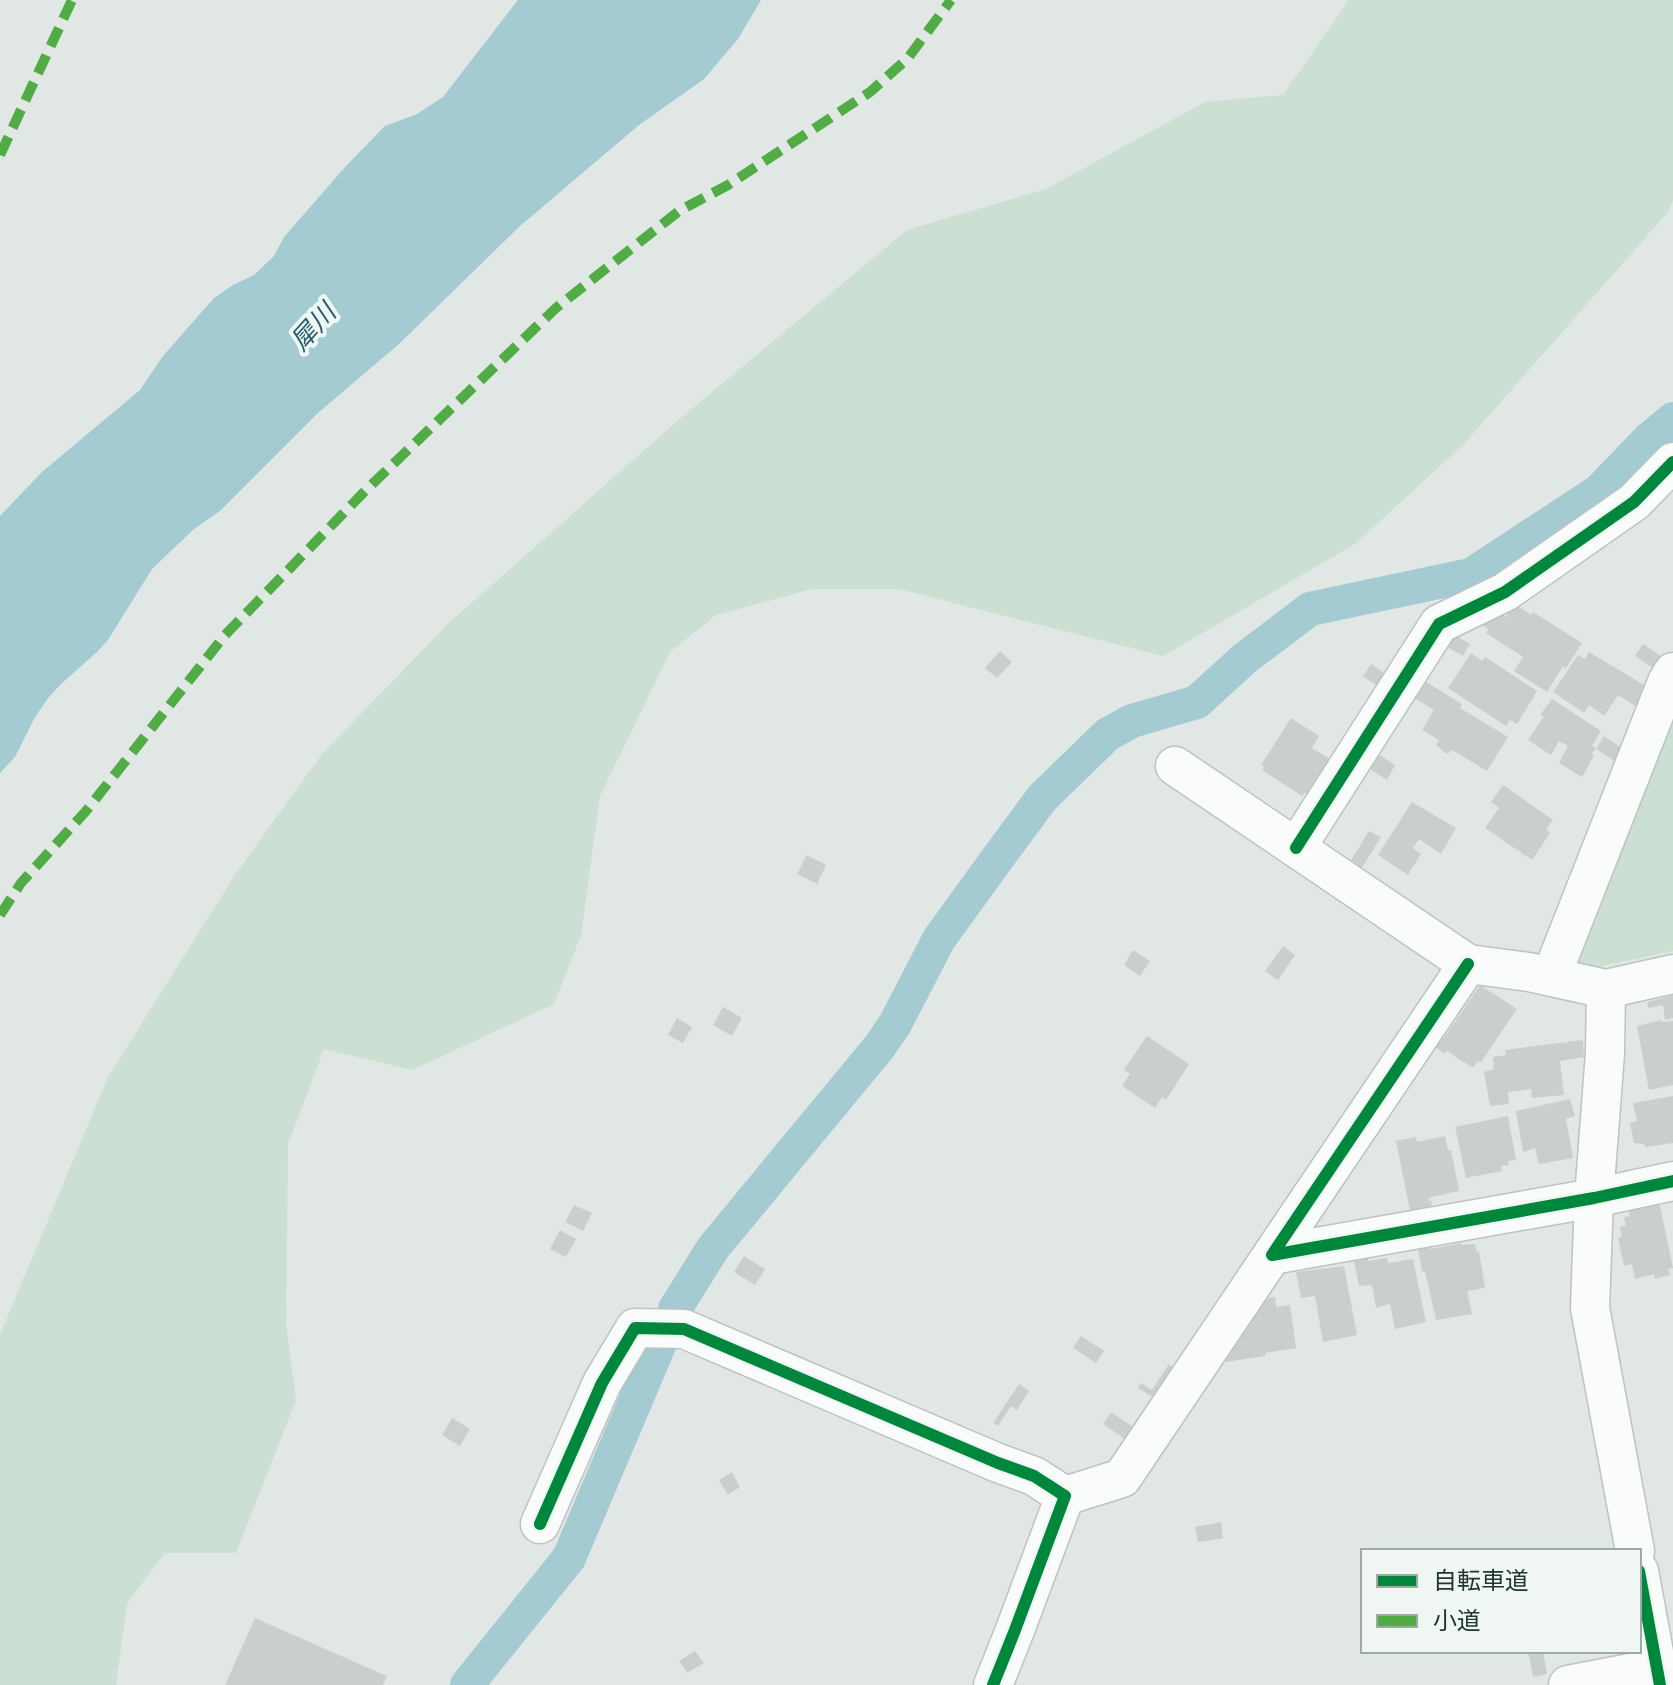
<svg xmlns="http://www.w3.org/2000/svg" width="1673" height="1685" font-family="Helvetica,'Noto Sans JP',sans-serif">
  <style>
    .green { fill: #cbdfd2 }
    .water { fill: #a4cad2 }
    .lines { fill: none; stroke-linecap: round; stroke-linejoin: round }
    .canal { stroke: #a4cad2; stroke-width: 34 }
    .building { fill: #cacfcd }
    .minor-casing { stroke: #bec3c1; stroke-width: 41 }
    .minor { stroke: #fafbfb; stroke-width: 38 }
    .quiet { stroke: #52ac45; stroke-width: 10; stroke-dasharray: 20 10; stroke-linecap: butt }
    .cycleway-casing { stroke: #eff6f3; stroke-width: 17 }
    .cycleway { stroke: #00873e; stroke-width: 12 }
    .labels { text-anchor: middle; stroke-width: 8; stroke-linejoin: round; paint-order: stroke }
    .water-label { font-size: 26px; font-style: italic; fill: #215e6e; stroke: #eff6f3 }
  </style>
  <rect width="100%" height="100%" fill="#e1e7e4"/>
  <path class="green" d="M1349,0H1673V201L1667,213L1462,446L1355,544L1163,656L899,589H812L716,615L670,652L600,796L581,935L554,1004L412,1070L324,1049L288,1144L286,1323L296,1400L236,1553H165L127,1603L116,1685H0V1335L108,1077L235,875L322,754L450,622L682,417L907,230L1046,189L1205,102L1283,95Z
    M1673,713V951L1597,967L1578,968L1575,949Z"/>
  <path class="water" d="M518,0H761L738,39L704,79L639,125L520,226L399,344L319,412L220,511L194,529L152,569L108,640L98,651L60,685L49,697L35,717L15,757L0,773V516L42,472L140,390L163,356L214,298L233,285L254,275L274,256L284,237L346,166L385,126L417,114L443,97Z"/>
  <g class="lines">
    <path class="canal" d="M675,1309L713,1248L880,1046L895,1024L939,939L997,859L1042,798L1108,734L1132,721L1197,702L1244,659L1310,609L1471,575L1599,491L1649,439L1673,419
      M467,1685L569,1558L660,1343"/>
  </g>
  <path class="building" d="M1514,603L1531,615L1533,612L1582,643L1566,668L1563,666L1547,692L1514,671L1523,657L1486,633L1489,629L1476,621L1508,610L1504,616L1506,617Z
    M1451,633L1470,644L1463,656L1444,645Z
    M1643,644L1662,657L1654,669L1635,656Z
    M1000,651L1012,662L997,678L985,668Z
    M1589,652L1649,688L1637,707L1618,695L1604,716L1589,705L1584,713L1553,692L1578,655L1585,659Z
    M1471,653L1482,661L1485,657L1537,691L1517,724L1510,720L1506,726L1448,688Z
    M1371,664L1387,675L1379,687L1363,676Z
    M1423,680L1462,704L1460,708L1508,737L1487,771L1452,750L1447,754L1436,745L1439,740L1422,730L1434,710L1413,697Z
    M1552,699L1601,731L1592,746L1596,748L1592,754L1594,755L1582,777L1559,763L1568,746L1559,741L1551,755L1528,740L1544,716L1540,715Z
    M1291,718L1319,736L1312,748L1330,759L1307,794L1305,793L1302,796L1262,770L1264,766L1261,765Z
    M1604,736L1623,749L1616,762L1596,749Z
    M1375,752L1395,765L1387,780L1367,767Z
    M1503,785L1553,820L1546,829L1550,833L1532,860L1485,828L1499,808L1491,802Z
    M1412,802L1456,828L1441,854L1419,839L1413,848L1421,854L1408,875L1378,855Z
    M1369,831L1381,837L1361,869L1350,862Z
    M807,855L826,865L817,884L797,874Z
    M1283,946L1295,955L1278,980L1265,971Z
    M1133,950L1150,961L1140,976L1124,965Z
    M1480,985L1517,1009L1481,1062L1478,1061L1473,1068L1447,1051L1445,1054L1431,1044L1438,1034L1444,1038Z
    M1673,995V1018L1665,1020L1663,1005L1648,1008V1002Z
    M723,1007L742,1018L732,1036L713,1025Z
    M677,1018L692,1027L683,1043L668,1035Z
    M1661,1020L1662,1022L1673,1021V1085L1649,1090L1637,1026Z
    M1147,1036L1189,1064L1166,1100L1162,1097L1155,1108L1122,1086L1130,1074L1124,1070Z
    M1583,1040L1584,1057L1560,1061L1564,1095L1532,1098L1531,1089L1508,1092L1509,1104L1490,1106L1484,1072L1494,1069L1493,1057L1506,1055L1505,1050Z
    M1673,1096V1143L1645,1147L1644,1144L1634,1143L1630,1123L1637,1121L1633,1103Z
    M1570,1099L1575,1116L1566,1119L1573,1158L1539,1164L1535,1148L1523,1152L1516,1111Z
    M1508,1116L1516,1160L1508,1161L1509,1165L1501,1166L1502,1171L1466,1178L1455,1127Z
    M1445,1136L1448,1150H1451L1459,1191L1428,1198L1429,1201L1431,1200L1433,1212L1411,1216L1396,1141L1416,1137L1417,1142Z
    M1659,1201L1673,1268L1668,1269L1670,1275L1655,1279L1654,1274L1635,1279L1632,1264L1624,1266L1618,1238L1622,1236L1620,1227L1626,1225L1624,1217L1630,1216L1628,1208Z
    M574,1205L592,1213L583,1231L565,1222Z
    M560,1230L576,1239L566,1257L550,1249Z
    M1461,1243L1462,1245L1475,1244L1477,1252L1479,1251L1485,1288L1467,1291L1472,1314L1436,1320L1425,1271L1422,1272L1418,1249L1430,1247V1249Z
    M744,1256L765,1269L755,1285L734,1272Z
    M1368,1258V1261L1387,1258L1388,1263L1413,1259L1426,1322L1395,1329L1390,1304L1376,1308L1372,1285L1359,1286L1354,1261Z
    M1344,1266L1357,1335L1323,1342L1315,1296L1301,1298L1296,1272Z
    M1275,1297L1276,1307L1290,1305L1296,1348L1265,1353V1356L1226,1362L1223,1342L1259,1299Z
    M1081,1336L1104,1351L1096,1363L1073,1348Z
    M1169,1364L1182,1373L1159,1401L1138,1388L1141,1383L1152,1390Z
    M1019,1384L1029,1391L1017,1410L1011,1406L998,1426L993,1423Z
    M1111,1412L1136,1429L1128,1441L1103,1424Z
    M452,1418L470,1429L460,1446L442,1435Z
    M732,1472L740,1487L728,1495L719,1480Z
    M1221,1522L1223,1538L1198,1542L1195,1527Z
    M255,1618L382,1674L387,1676L383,1685H225Z
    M695,1651L704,1663L687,1673L679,1661Z
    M1528,1651H1543L1547,1674L1533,1677Z"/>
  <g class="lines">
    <defs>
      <path id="minor" d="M1175,766L1468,964L1529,972L1606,989L1673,974
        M1296,848L1439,624L1505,592L1634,502L1673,462
        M1468,964L1272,1255L1594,1198L1673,1181
        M1551,977L1667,682L1673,672
        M1606,989L1605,1053L1594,1198L1590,1308L1635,1551
        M1065,1496L1122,1478L1272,1255
        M540,1524L602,1383L635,1328L684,1329L998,1463L1034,1476L1065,1496L1015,1630L993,1685
        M1639,1571L1660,1685
        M1568,1685L1657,1668"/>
    </defs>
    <use href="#minor" class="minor-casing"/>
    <use href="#minor" class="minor"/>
    <path class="quiet" d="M0,155L72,0
      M0,915L21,883L86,811L225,635L366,490L556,308L679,211L728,185L870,92L908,58L951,0"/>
    <defs>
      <path id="cycleway" d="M1296,848L1439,624L1505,592L1634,502L1673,462
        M1468,964L1272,1255L1594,1198L1673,1181
        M540,1524L602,1383L635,1328L684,1329L998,1463L1034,1476L1065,1496L1015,1630L993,1685
        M1639,1571L1660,1685"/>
    </defs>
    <use href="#cycleway" class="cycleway-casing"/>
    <use href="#cycleway" class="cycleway"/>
  </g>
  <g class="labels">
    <g class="water-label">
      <text transform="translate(313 327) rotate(-48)" y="9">犀川</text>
    </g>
  </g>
  <rect x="1361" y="1549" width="280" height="104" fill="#eff6f3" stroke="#9daaa6" stroke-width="2"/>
  <rect x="1377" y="1575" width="40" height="12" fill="#00873e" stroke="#9daaa6" stroke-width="2"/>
  <text x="1433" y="1589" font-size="24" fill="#213732">自転車道</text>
  <rect x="1377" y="1615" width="40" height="12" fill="#52ac45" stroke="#9daaa6" stroke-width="2"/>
  <text x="1433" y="1629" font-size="24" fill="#213732">小道</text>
</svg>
